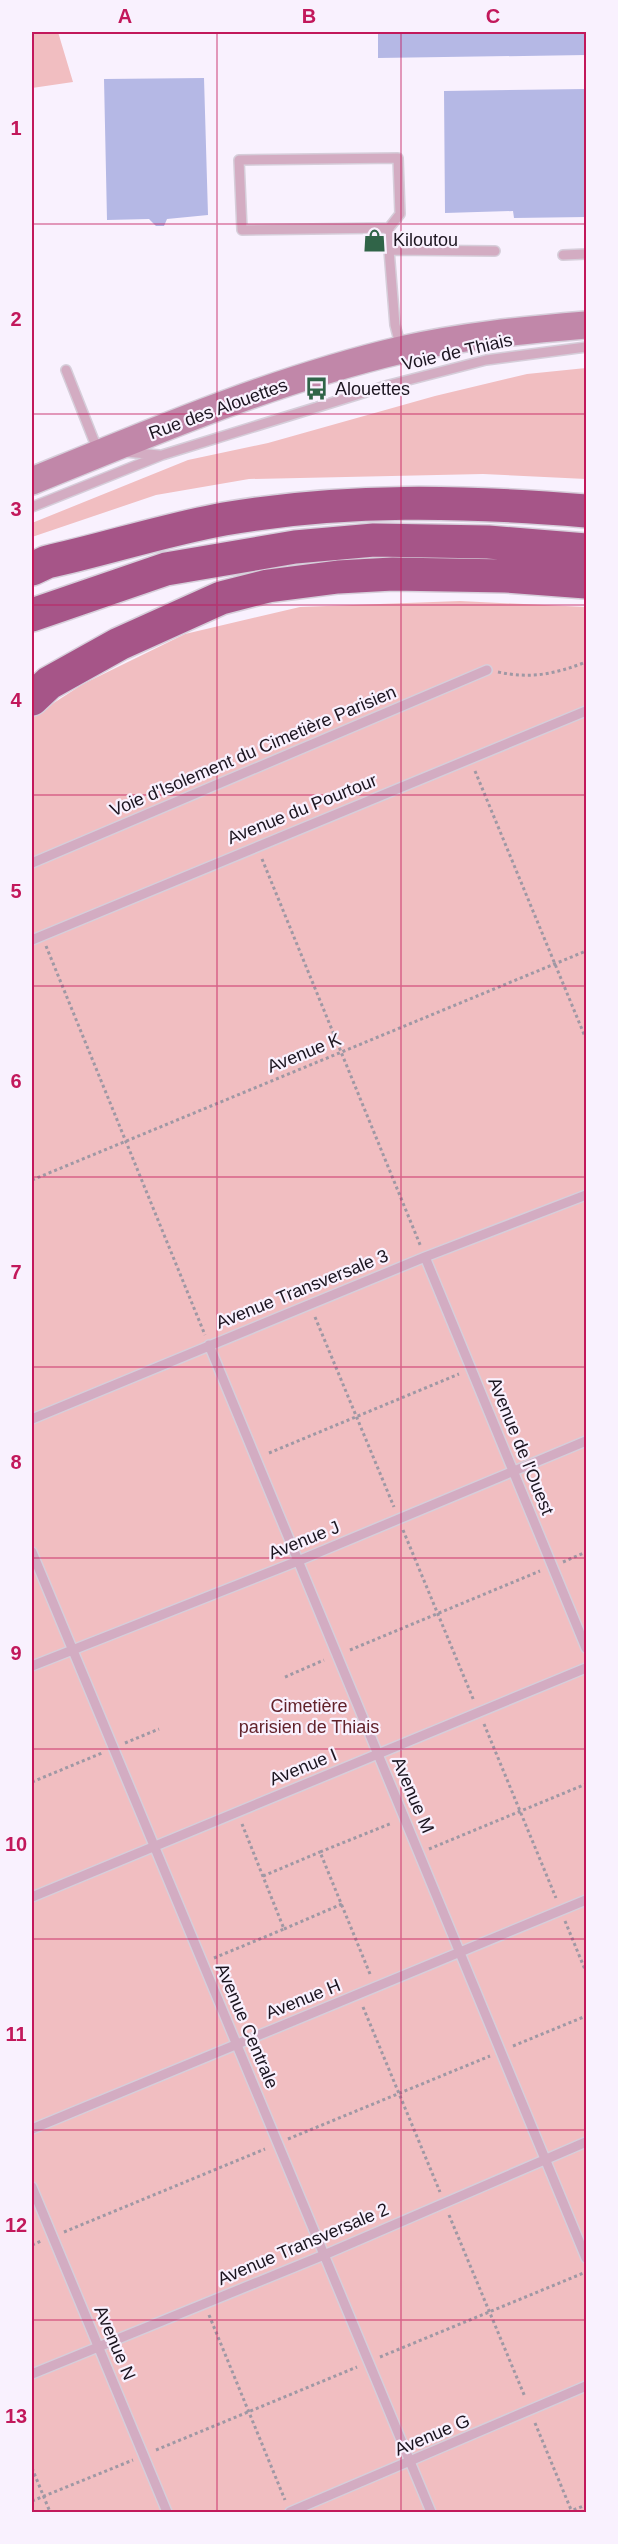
<svg xmlns="http://www.w3.org/2000/svg" width="618" height="2544" font-family="Arial,sans-serif">
  <style>
    .green { fill: #f1bec1 }
    .building { fill: #b5b8e5 }
    .lines { fill: none; stroke-linecap: round; stroke-linejoin: round }
    .lane-casing { stroke: #d6ceda; stroke-width: 12 }
    .secondary-casing { stroke: #d6ceda; stroke-width: 30 }
    .highway-casing { stroke: #d6ceda; stroke-width: 36 }
    .path { stroke: #9f98a4; stroke-width: 3; stroke-dasharray: 3 3; stroke-linecap: butt }
    .lane { stroke: #d3acc2; stroke-width: 9 }
    .secondary { stroke: #c187a9; stroke-width: 27 }
    .highway { stroke: #a65588; stroke-width: 33 }
    .grid { fill: none; stroke: #c2185b; stroke-width: 1.5; stroke-opacity: 0.55 }
    .labels { text-anchor: middle; stroke-width: 4.5; stroke-linejoin: round; paint-order: stroke }
    .poi-label { font-size: 18px; fill: #1c1520; stroke: #f9f1fe; text-anchor: start }
    .street-label { font-size: 18px; fill: #1c1520; stroke: #f9f1fe }
    .park-label { font-size: 18px; fill: #62222b; stroke: #f9f1fe }
    .neatline { fill: none; stroke: #c2185b; stroke-width: 2 }
    .grid-label { font-size: 20px; text-anchor: middle; font-weight: bold; fill: #c2185b }
  </style>
  <rect width="100%" height="100%" fill="#f9f1fe"/>
  <path class="green" d="M32,32H58L73,82L32,88Z
    M586,368V479L483,474L249,479L156,495L32,537V523L188,460L268,443L435,396L527,374Z
    M460,601L586,607V2512H32V717L83,684L185,634L300,607Z"/>
  <path class="building" d="M378,32H586V55L378,58Z
    M204,78L208,215L167,219L164,226H156L149,219L107,220L104,79Z
    M586,89V217L514,218L513,211L445,213L444,91Z"/>
  <g class="lines">
    <defs>
      <path id="lane" d="M389,228L242,230L239,160L398,158L400,214L389,228V250L395,325L401,348
        M389,250L495,251
        M563,255L586,254
        M66,370L98,451
        M125,452L159,455
        M32,507L162,455L389,385L486,360L586,347
        M32,863L487,670
        M32,940L586,711
        M425,1257L586,1648
        M209,1345L586,2258
        M32,1419L425,1257L586,1195
        M32,1552L431,2512
        M32,1666L298,1561L586,1441
        M32,1897L586,1668
        M32,2129L586,1900
        M32,2187L167,2512
        M32,2374L324,2255L586,2142
        M290,2512L586,2386"/>
      <path id="secondary" d="M32,481C152,432 274,380 401,350C462,336 525,330 586,325"/>
      <path id="highway" d="M32,569L47,562C106,549 164,530 224,519C346,498 464,501 586,511
        M32,615L166,569L295,547L374,540L488,542L586,550
        M32,699L49,683L119,644L221,598L268,586L338,577L393,574L506,576L586,582"/>
    </defs>
    <use href="#lane" class="lane-casing"/>
    <use href="#secondary" class="secondary-casing"/>
    <use href="#highway" class="highway-casing"/>
    <path class="path" d="M498,672C531,679 555,674 586,662
      M475,771L586,1039
      M262,859L421,1247
      M46,946L205,1335
      M32,1180L586,951
      M315,1317L394,1507
      M269,1453L459,1374
      M403,1530L474,1701
      M563,1562L586,1552
      M350,1650L540,1571
      M285,1677L324,1660
      M484,1724L556,1898
      M125,1743L159,1729
      M32,1782L102,1753
      M429,1849L586,1784
      M263,1876L320,1852
      M565,1921L586,1972
      M284,1929L342,1904
      M214,1958L284,1929L242,1824
      M370,1974L320,1852L392,1823
      M363,2007L440,2192
      M513,2046L586,2016
      M288,2139L490,2056
      M449,2215L525,2397
      M64,2232L265,2149
      M32,2245L41,2241
      M209,2315L285,2500
      M380,2357L586,2272
      M535,2423L572,2512
      M156,2450L357,2367
      M32,2468L50,2512
      M32,2501L133,2460
      M568,2512L586,2505"/>
    <use href="#lane" class="lane"/>
    <use href="#secondary" class="secondary"/>
    <use href="#highway" class="highway"/>
  </g>
  <path class="grid" d="M217,32V2512M401,32V2512M32,224H586M32,414H586M32,605H586M32,795H586M32,986H586M32,1177H586M32,1367H586M32,1558H586M32,1749H586M32,1939H586M32,2130H586M32,2320H586"/>
  <defs>
    <symbol id="shop-bare" viewBox="-9 -9 18 18"><path d="M-5-2.5h2.3a2.7 3.5 0 0 1 5.4 0H5L5.5 6h-11ZM-1.5-2.5h3a1.5 2.3 0 0 0-3 0Z" fill="#306448" stroke="#f9f1fe" stroke-width="2.5" paint-order="stroke"/></symbol>
    <symbol id="bus-bare" viewBox="-9 -9 18 18"><path d="M-5-6H5V4H4V6H2V4H-2V6H-4V4H-5ZM-3.5-4V0h7V-4ZM-3.5 1.2v1.5H-2V1.2ZM2 1.2v1.5H3.5V1.2Z" fill="#306448" stroke="#f9f1fe" stroke-width="2.5" paint-order="stroke"/></symbol>
  </defs>
  <g fill-rule="evenodd">
    <use href="#shop-bare" x="358" y="224" width="33" height="33"/>
    <use href="#bus-bare" x="300" y="372" width="33" height="33"/>
  </g>
  <g class="labels">
    <g class="poi-label">
      <text x="393" y="246">Kiloutou</text>
      <text x="335" y="395">Alouettes</text>
    </g>
    <g class="street-label">
      <text transform="translate(457 352) rotate(-13)" y="6">Voie de Thiais</text>
      <text transform="translate(218 409) rotate(-20)" y="6">Rue des Alouettes</text>
      <text transform="translate(253 751) rotate(-23)" y="6">Voie d'Isolement du Cimetière Parisien</text>
      <text transform="translate(302 809) rotate(-22)" y="6">Avenue du Pourtour</text>
      <text transform="translate(304 1053) rotate(-22)" y="6">Avenue K</text>
      <text transform="translate(302 1289) rotate(-22)" y="6">Avenue Transversale 3</text>
      <text transform="translate(521 1446) rotate(68)" y="6">Avenue de l'Ouest</text>
      <text transform="translate(304 1540) rotate(-22)" y="6">Avenue J</text>
      <text transform="translate(303 1767) rotate(-22)" y="6">Avenue I</text>
      <text transform="translate(413 1795) rotate(67)" y="6">Avenue M</text>
      <text transform="translate(303 1999) rotate(-22)" y="6">Avenue H</text>
      <text transform="translate(247 2026) rotate(67)" y="6">Avenue Centrale</text>
      <text transform="translate(303 2244) rotate(-23)" y="6">Avenue Transversale 2</text>
      <text transform="translate(115 2343) rotate(67)" y="6">Avenue N</text>
      <text transform="translate(432 2435) rotate(-23)" y="6">Avenue G</text>
    </g>
    <g class="park-label">
      <text x="309" y="1712">Cimetière<tspan x="309" dy="21">parisien de Thiais</tspan></text>
    </g>
  </g>
  <rect width="618" height="2544" fill="none" stroke="#f9f1fe" stroke-width="66"/>
  <rect x="33" y="33" width="552" height="2478" class="neatline"/>
  <g class="grid-label">
    <text x="125" y="23">A</text>
    <text x="309" y="23">B</text>
    <text x="493" y="23">C</text>
    <text x="16" y="135">1</text>
    <text x="16" y="326">2</text>
    <text x="16" y="516">3</text>
    <text x="16" y="707">4</text>
    <text x="16" y="898">5</text>
    <text x="16" y="1088">6</text>
    <text x="16" y="1279">7</text>
    <text x="16" y="1469">8</text>
    <text x="16" y="1660">9</text>
    <text x="16" y="1851">10</text>
    <text x="16" y="2041">11</text>
    <text x="16" y="2232">12</text>
    <text x="16" y="2423">13</text>
  </g>
</svg>
